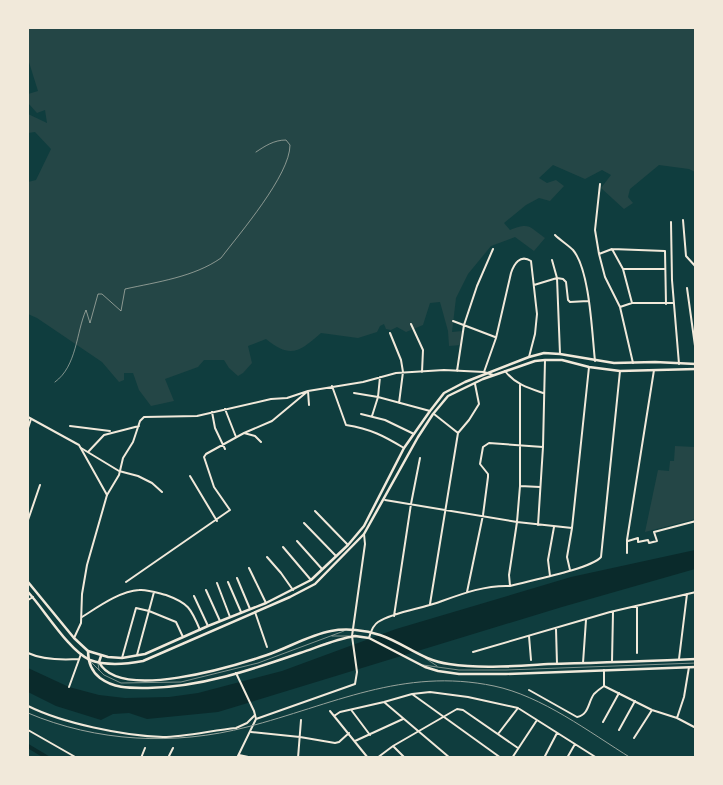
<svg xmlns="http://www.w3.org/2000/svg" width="723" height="785" font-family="'Nunito Sans',sans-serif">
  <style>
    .green { fill: #244646 }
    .water { fill: #0a2a2b }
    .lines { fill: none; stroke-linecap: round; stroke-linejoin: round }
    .canal { stroke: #0a2a2b; stroke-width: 4 }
    .service { stroke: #f1e9da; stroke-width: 0.5 }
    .minor { stroke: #f1e9da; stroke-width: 2 }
    .tertiary { stroke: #f1e9da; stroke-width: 2 }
    .secondary { stroke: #f1e9da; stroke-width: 2.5 }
    .primary { stroke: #f1e9da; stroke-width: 2.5 }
    .rail { stroke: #97a49c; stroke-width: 1 }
  </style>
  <rect width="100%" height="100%" fill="#0f3d3e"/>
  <path class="green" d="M28,28H695V172L689,169L659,165L630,189L628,197L633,203L624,209L601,188L611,175L602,170L585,179L553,165L539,178L547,183L556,180L564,186L550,201L539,198L526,205L504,223L510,230C530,222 529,227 545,238L534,251L515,237L491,246L468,274L456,298L452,332L462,331L461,345L449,346L448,331L440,302L430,303L423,325L406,332L397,327L391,330L386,329L384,324L380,326L377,332L358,338L321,333C299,352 291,359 266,339L248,346L252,363L243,373L238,376L229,368L224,360H204L198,367L165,379L174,401L151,406L139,390L133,373H124V380L119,382L102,362L37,318L28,314V182L36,180L51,149L35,132L28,133V114L47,123L45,110L37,113L28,103V94L38,91L28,59Z
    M675,446L695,447V519L645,532L658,470L669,471L670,461H674Z"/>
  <path class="water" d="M695,550V569L562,607L218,712L147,719L129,713L113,714L101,720L56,706L28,692V668L69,687L99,695L125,698L169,697L198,693L282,671L396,629L571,577Z"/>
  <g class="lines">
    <path class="canal" d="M28,746L48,758"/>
    <path class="service" d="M55,382C77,366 76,333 86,310L90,323L98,294H102L121,311L125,289C157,282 194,277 221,258C240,233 290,175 290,145L286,140C274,140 265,146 256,152
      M332,636H349
      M425,658L437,666
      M91,662L104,675L121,683L181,682L258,663L344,631
      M98,663L99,670
      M423,665L459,670H506L696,663"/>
    <path class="minor" d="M600,184L595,230L599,254L605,277L620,307L633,363
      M683,220L686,256L696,267
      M671,222L672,280L679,364
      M555,235C560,240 568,245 573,250C590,270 592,334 595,361
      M612,249L623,269L632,303
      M599,254L612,249L665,251L666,304
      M552,260L557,278L560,354
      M623,269H665
      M534,285L557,278L563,279L566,282L568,300L570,302L588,301
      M687,288L696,353
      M620,307L632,303H673
      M453,321L495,337
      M411,324L423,350L422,372
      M390,333L401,360L403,372L399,403
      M457,371L464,325L477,286L493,249
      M505,371C515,384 528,388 543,393
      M484,372L496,338L511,273C514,264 520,254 531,261L537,314L535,334L529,357
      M520,385V486
      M332,386L346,425C371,429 384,436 404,448
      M354,393L378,397L430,411
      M225,409L236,437
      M212,412L215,428L225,449
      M361,414L385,420L414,434
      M434,414L458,433
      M372,416L378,397L380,377
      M70,426L110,431
      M28,428L31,419
      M244,433L255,436L261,442
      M81,448L119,471L138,476L152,483L162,492
      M88,452L104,435L139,426
      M190,476L217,521
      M107,495L119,475L123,458L133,442L140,421L144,417L197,416L271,399L287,398L308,391L363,382L396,373L444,370L484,372L493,375
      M385,500L517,522L572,528
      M315,511L348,545
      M28,520L40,485
      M304,523L336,556
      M538,525L543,447L545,360
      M297,541L322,569
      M628,541L638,538V542L648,540L649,543L657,541L654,532L696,521
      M283,547L311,580
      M627,553V540L654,370
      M267,557L281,573L293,590
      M249,568L266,603
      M570,570L567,557L572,528L589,367
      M550,576L548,560L554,527
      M237,578L250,609
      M126,582L230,510L214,487L204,457L206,454L244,433L272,421L308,391L309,405
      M228,582L241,612
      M217,583L230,617
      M510,586C527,581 591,569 601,557L620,371
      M206,590L220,621
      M467,592L483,515L488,477V474L480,464L483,447L489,443L543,447
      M194,596L208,626
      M28,600L33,597
      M430,604L458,433L469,420L479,404L475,384
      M637,606V653
      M255,612L267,647
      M394,616L411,504L420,458
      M82,617C98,607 120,591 139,590C147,589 158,593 166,595C188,603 191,608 200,630
      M556,629L557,664
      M529,636L531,660
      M369,638C371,632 372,626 378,622C396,611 422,609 442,601C464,593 486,585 510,586L509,575L517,522L520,486L540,487
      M473,652L610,612L696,592
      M28,653C43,660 63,660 79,659
      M137,655L154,592
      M122,658L136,608L149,611L176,622L183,637
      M679,659L687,594
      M612,662L613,612
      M583,663L586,620
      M604,670V686L652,710L677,718L696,728
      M69,687L81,654
      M529,690L577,717C589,715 588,702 594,694C597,691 601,688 604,686
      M412,694L501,758
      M384,702L450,758
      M28,706C62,723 124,736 163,737C185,737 214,730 236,728L247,723L255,715
      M330,711L368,758
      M352,711L370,735
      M334,716L340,712L384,702L412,694L430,692L468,697L518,708L597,758
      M677,718L684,697L689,667
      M603,722L619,693
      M28,730L77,758
      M619,730L635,701
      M251,732L300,737L335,743L339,742L349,733
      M498,734L518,708
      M634,738L652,710
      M355,741L403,719
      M239,755L253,758
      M141,758L145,748
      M168,758L173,748
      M298,758L301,720
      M377,758L393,746
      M405,758L393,746L457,709L463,710L518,748
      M512,758L537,720
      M544,758L557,733
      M567,758L575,744"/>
    <path class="tertiary" d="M28,417L79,445L107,495L87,565L82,594L81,623L74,638
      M236,673L254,711L256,719
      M237,758L256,719L355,684L357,672L352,636L365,544L364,534"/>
    <path class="secondary" d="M28,582L74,638L88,651L108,657L122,658L145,654L208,626L266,603L311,580L348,545L364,526L404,448L430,411L444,393L465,382L529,357L544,353L560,354L614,363L655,362L696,364
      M28,592C44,609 69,651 90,660C106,666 127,664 143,661L290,597L315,584L364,534L418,437L433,414L448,396L483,379L535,361L545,360H562L589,367L620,371L696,369"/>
    <path class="primary" d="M88,651C88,662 91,671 100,678C115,689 130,688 148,688C201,687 251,670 300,653C318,647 336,639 355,636L369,638L425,667L438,671L459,674H506L696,667
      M101,656L99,662C119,702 234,666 267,655C288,648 309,635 331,631C346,628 365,630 380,635C404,643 423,661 449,664C481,669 515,666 548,664C597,663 646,661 696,659"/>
    <path class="rail" d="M28,713C96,742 175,746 247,727C332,705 403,667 494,686C542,696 589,732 631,758"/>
  </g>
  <rect width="723" height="785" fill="none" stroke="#f1e9da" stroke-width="58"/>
</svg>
